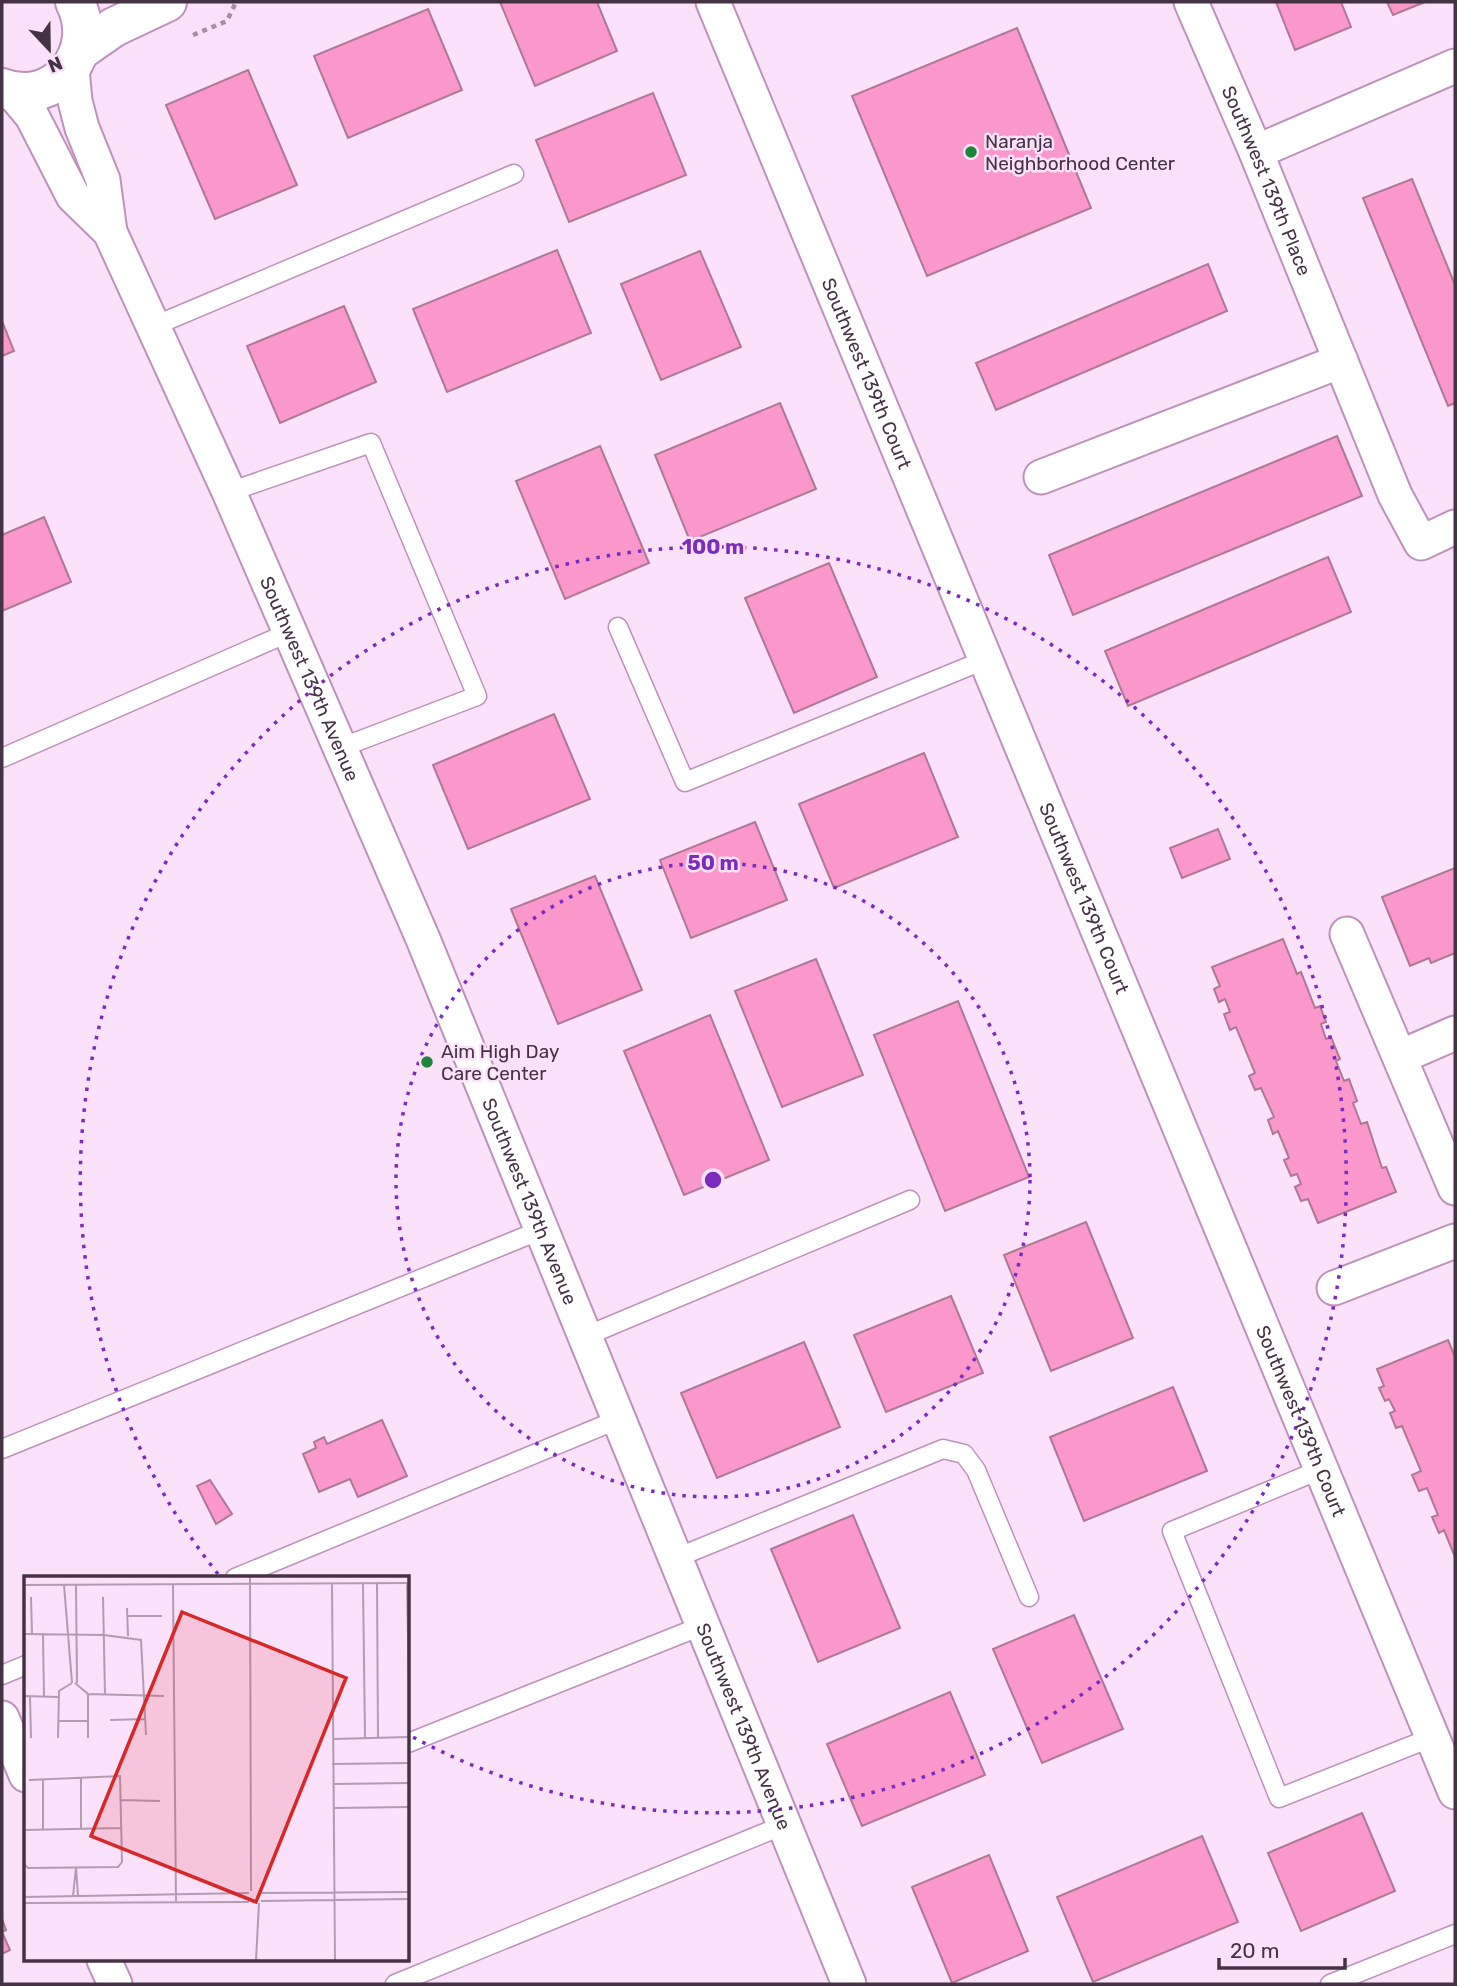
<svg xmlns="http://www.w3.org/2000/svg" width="1457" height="1986" font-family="Rubik,sans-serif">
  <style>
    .building { fill: #fa98cb; stroke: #ae7994; stroke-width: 2 }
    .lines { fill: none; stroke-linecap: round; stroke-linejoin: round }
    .service-casing { stroke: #bd92bb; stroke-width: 21 }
    .minor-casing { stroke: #bd92bb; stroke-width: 37 }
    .tertiary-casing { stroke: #bd92bb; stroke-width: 42 }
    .path { stroke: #a58fa5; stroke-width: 4.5; stroke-dasharray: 5 5; stroke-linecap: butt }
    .service { stroke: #fff; stroke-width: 18 }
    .minor { stroke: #fff; stroke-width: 33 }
    .tertiary { stroke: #fff; stroke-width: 38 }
    .ring { fill: none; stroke: #7b2cbf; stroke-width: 3.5; stroke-dasharray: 3.5 7 }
    .poi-dot { fill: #1f853a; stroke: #fce1fb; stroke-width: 2.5 }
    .labels { text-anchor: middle; stroke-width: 5; stroke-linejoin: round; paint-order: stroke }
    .poi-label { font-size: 19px; fill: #453345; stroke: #fce1fb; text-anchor: start }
    .street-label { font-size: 19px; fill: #453345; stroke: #fce1fb }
    .inset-road { fill: none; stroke: #b39bb2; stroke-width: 2 }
    .view { fill: #d62828; fill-opacity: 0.15; stroke: #d62828; stroke-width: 3.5 }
    .inset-edge { fill: none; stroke: #453345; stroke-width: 3.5 }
    .centre { fill: #7b2cbf; stroke: #fce1fb; stroke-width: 3.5 }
    .ring-label { font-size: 21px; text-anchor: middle; font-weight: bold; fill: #7b2cbf; stroke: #fce1fb; stroke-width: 5; stroke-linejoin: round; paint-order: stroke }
  </style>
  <rect width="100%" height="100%" fill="#fce1fb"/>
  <path class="building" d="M500,2H597L617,51L535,86Z
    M1276,2H1341L1351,27L1295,50Z
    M1387,2H1425L1393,15Z
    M428,9L462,90L348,138L314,56Z
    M1017,28L1091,208L927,276L852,96Z
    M248,70L297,185L215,219L166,105Z
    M653,93L686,175L569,222L536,140Z
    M1412,179L1455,285V403L1448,406L1363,198Z
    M557,250L591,333L447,392L413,309Z
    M700,251L741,347L661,380L621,284Z
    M1208,264L1227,311L996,410L976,363Z
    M344,306L376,382L280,423L247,346Z
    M2,321L14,351L2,356Z
    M780,403L816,489L690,541L655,455Z
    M1337,436L1362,496L1073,615L1049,555Z
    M600,446L649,563L565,599L516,481Z
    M44,517L71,582L2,611V535Z
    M1328,557L1351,612L1128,706L1105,651Z
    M829,563L877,677L794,713L745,598Z
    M554,714L590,799L468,849L433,765Z
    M924,753L958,837L834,888L799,804Z
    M755,822L787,900L691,938L660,860Z
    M1218,829L1230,859L1182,878L1170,848Z
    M1455,868V953L1431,963L1429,958L1410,966L1382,897Z
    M595,876L642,990L558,1024L511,909Z
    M1283,939L1297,974L1301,972L1315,1008L1320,1006L1326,1022L1321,1024L1326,1039L1331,1037L1340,1059L1336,1061L1344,1081L1349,1079L1357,1101L1353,1103L1361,1124L1367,1122L1382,1168L1386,1167L1396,1192L1318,1223L1308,1199L1301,1201L1295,1187L1301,1184L1297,1174L1291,1176L1284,1160L1289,1158L1278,1131L1273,1134L1268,1120L1274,1117L1261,1088L1255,1090L1249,1076L1255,1073L1236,1027L1230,1030L1224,1014L1230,1012L1225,999L1219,1002L1214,989L1220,986L1212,967Z
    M816,959L863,1075L782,1107L735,991Z
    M958,1001L1029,1177L945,1211L874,1035Z
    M710,1015L769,1160L684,1195L624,1051Z
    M1086,1222L1133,1338L1051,1371L1004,1255Z
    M951,1296L983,1373L886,1412L854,1335Z
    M1448,1340L1455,1357V1557L1444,1530L1439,1533L1432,1517L1438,1515L1427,1488L1419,1491L1412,1475L1421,1471L1402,1426L1396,1428L1390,1413L1395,1411L1389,1399L1385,1401L1379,1388L1384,1386L1377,1369Z
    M804,1342L840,1427L717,1478L681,1393Z
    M1173,1387L1207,1471L1084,1521L1050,1437Z
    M382,1420L407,1476L358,1497L350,1479L319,1492L303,1454L316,1448L314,1442L324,1437L327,1444Z
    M210,1480L232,1514L216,1524L197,1486Z
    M853,1515L900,1628L818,1662L771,1549Z
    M1074,1615L1123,1729L1042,1763L993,1649Z
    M950,1692L985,1775L862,1826L827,1744Z
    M1362,1813L1395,1891L1301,1931L1268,1853Z
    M1202,1836L1238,1922L1093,1982L1057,1897Z
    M989,1855L1028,1951L952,1983L912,1887Z
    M2,1919L6,1930L2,1932L10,1950L2,1954Z"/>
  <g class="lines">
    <defs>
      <path id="service" d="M154,326L514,174
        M229,492L371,443L477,696L340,748
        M618,627L685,782L987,659
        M2,758L290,632
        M586,1336L910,1200
        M2,1449L541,1230
        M1322,1469L1172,1531L1279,1798L1433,1737
        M676,1558L943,1449L964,1454L976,1470L1029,1597
        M235,1578L619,1419
        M2,1675L26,1665
        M408,1743L704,1625
        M395,1984L784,1825
        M1330,1984L1455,1934"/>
      <g id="minor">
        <path id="s1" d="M713,2L1455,1792"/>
        <path id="s2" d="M1191,2L1256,152L1395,495L1421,543L1455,527"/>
        <path id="s3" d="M72,69L75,101L82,128L103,180L110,232L229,492L423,939L849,1984"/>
        <path d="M12,92L32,116L73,196L110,232"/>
        <path d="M1256,152L1455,66"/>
        <path d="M1041,477L1341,361"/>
        <path d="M1347,934L1455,1188"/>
        <path d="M1400,1057L1455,1033"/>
        <path d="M1334,1288L1455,1241"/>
        <path d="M2,1718L26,1775"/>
        <path d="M104,1960L115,1984"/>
      </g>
      <path id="tertiary" d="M81,50L114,27L167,2
        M2,88C56,108 100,51 75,2"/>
    </defs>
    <use href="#service" class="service-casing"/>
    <use href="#minor" class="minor-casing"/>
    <use href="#tertiary" class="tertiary-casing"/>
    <path class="path" d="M193,35L227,21L236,2"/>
    <use href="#service" class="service"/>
    <use href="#minor" class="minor"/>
    <use href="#tertiary" class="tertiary"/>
  </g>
  <g class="ring">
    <circle cx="713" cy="1180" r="317"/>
    <path d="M218 1574A633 633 0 1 1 411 1736"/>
  </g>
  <g class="poi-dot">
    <circle cx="971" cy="152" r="7"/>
    <circle cx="427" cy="1062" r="7"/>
  </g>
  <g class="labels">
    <g class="poi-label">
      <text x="985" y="148">Naranja<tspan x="985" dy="22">Neighborhood Center</tspan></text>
      <text x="441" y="1058">Aim High Day<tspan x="441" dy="22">Care Center</tspan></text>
    </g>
    <g class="street-label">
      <text dy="7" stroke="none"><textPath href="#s2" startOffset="194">Southwest 139th Place</textPath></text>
      <text dy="7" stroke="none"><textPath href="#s1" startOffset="402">Southwest 139th Court</textPath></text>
      <text dy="7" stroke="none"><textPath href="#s3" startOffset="658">Southwest 139th Avenue</textPath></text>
      <text dy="7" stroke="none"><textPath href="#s1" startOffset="970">Southwest 139th Court</textPath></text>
      <text dy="7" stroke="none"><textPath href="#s3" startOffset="1225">Southwest 139th Avenue</textPath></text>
      <text dy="7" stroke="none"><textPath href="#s1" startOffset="1536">Southwest 139th Court</textPath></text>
      <text dy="7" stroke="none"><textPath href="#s3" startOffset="1792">Southwest 139th Avenue</textPath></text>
    </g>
  </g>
  <g transform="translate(24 1576)">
    <rect width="385" height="385" fill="#fce1fb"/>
    <path class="inset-road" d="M226,1L227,315M383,7L385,113M308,8L311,384M339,8L341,162M353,8L354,161M0,9L385,7M40,9L48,107M52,9L53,107M149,9L152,325M7,21L8,58M79,21L81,119M103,32L104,60M103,40H138M0,58L80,59L117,64L122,159M19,58L20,120M51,107L64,118V162M64,118L140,120M0,120L34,121M6,120L7,162M86,144L122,143M34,145H64M34,162L35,115L48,107M309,163L385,161M308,188L385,187M57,202V253M309,208L385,207M97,224L136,225M310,232L385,231M19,253V203M0,254L97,252M0,288L4,292L94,291L98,286L96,200L5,204M52,291L54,320M236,317L385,316M49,320L52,291M0,321L225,317M237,325L385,323M0,327L225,326M232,384L235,327"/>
    <path class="view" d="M158,36L322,102L232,326L67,260Z"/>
    <rect width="385" height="385" class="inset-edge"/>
  </g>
  <circle cx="713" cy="1180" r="10" class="centre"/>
  <g class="ring-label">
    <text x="713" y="554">100 m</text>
    <text x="713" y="870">50 m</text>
  </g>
  <rect width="1457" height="1986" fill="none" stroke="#453345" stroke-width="7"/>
  <g transform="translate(49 49) rotate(158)" stroke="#fce1fb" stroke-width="5" paint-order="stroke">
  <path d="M0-5L12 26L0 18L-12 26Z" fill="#453345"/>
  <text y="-10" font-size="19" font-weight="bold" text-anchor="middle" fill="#453345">N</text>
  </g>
  <path d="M1219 1958v10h126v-10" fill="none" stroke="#453345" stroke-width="3.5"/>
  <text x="1230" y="1958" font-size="21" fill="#453345" stroke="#fce1fb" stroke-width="5" paint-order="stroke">20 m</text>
</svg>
